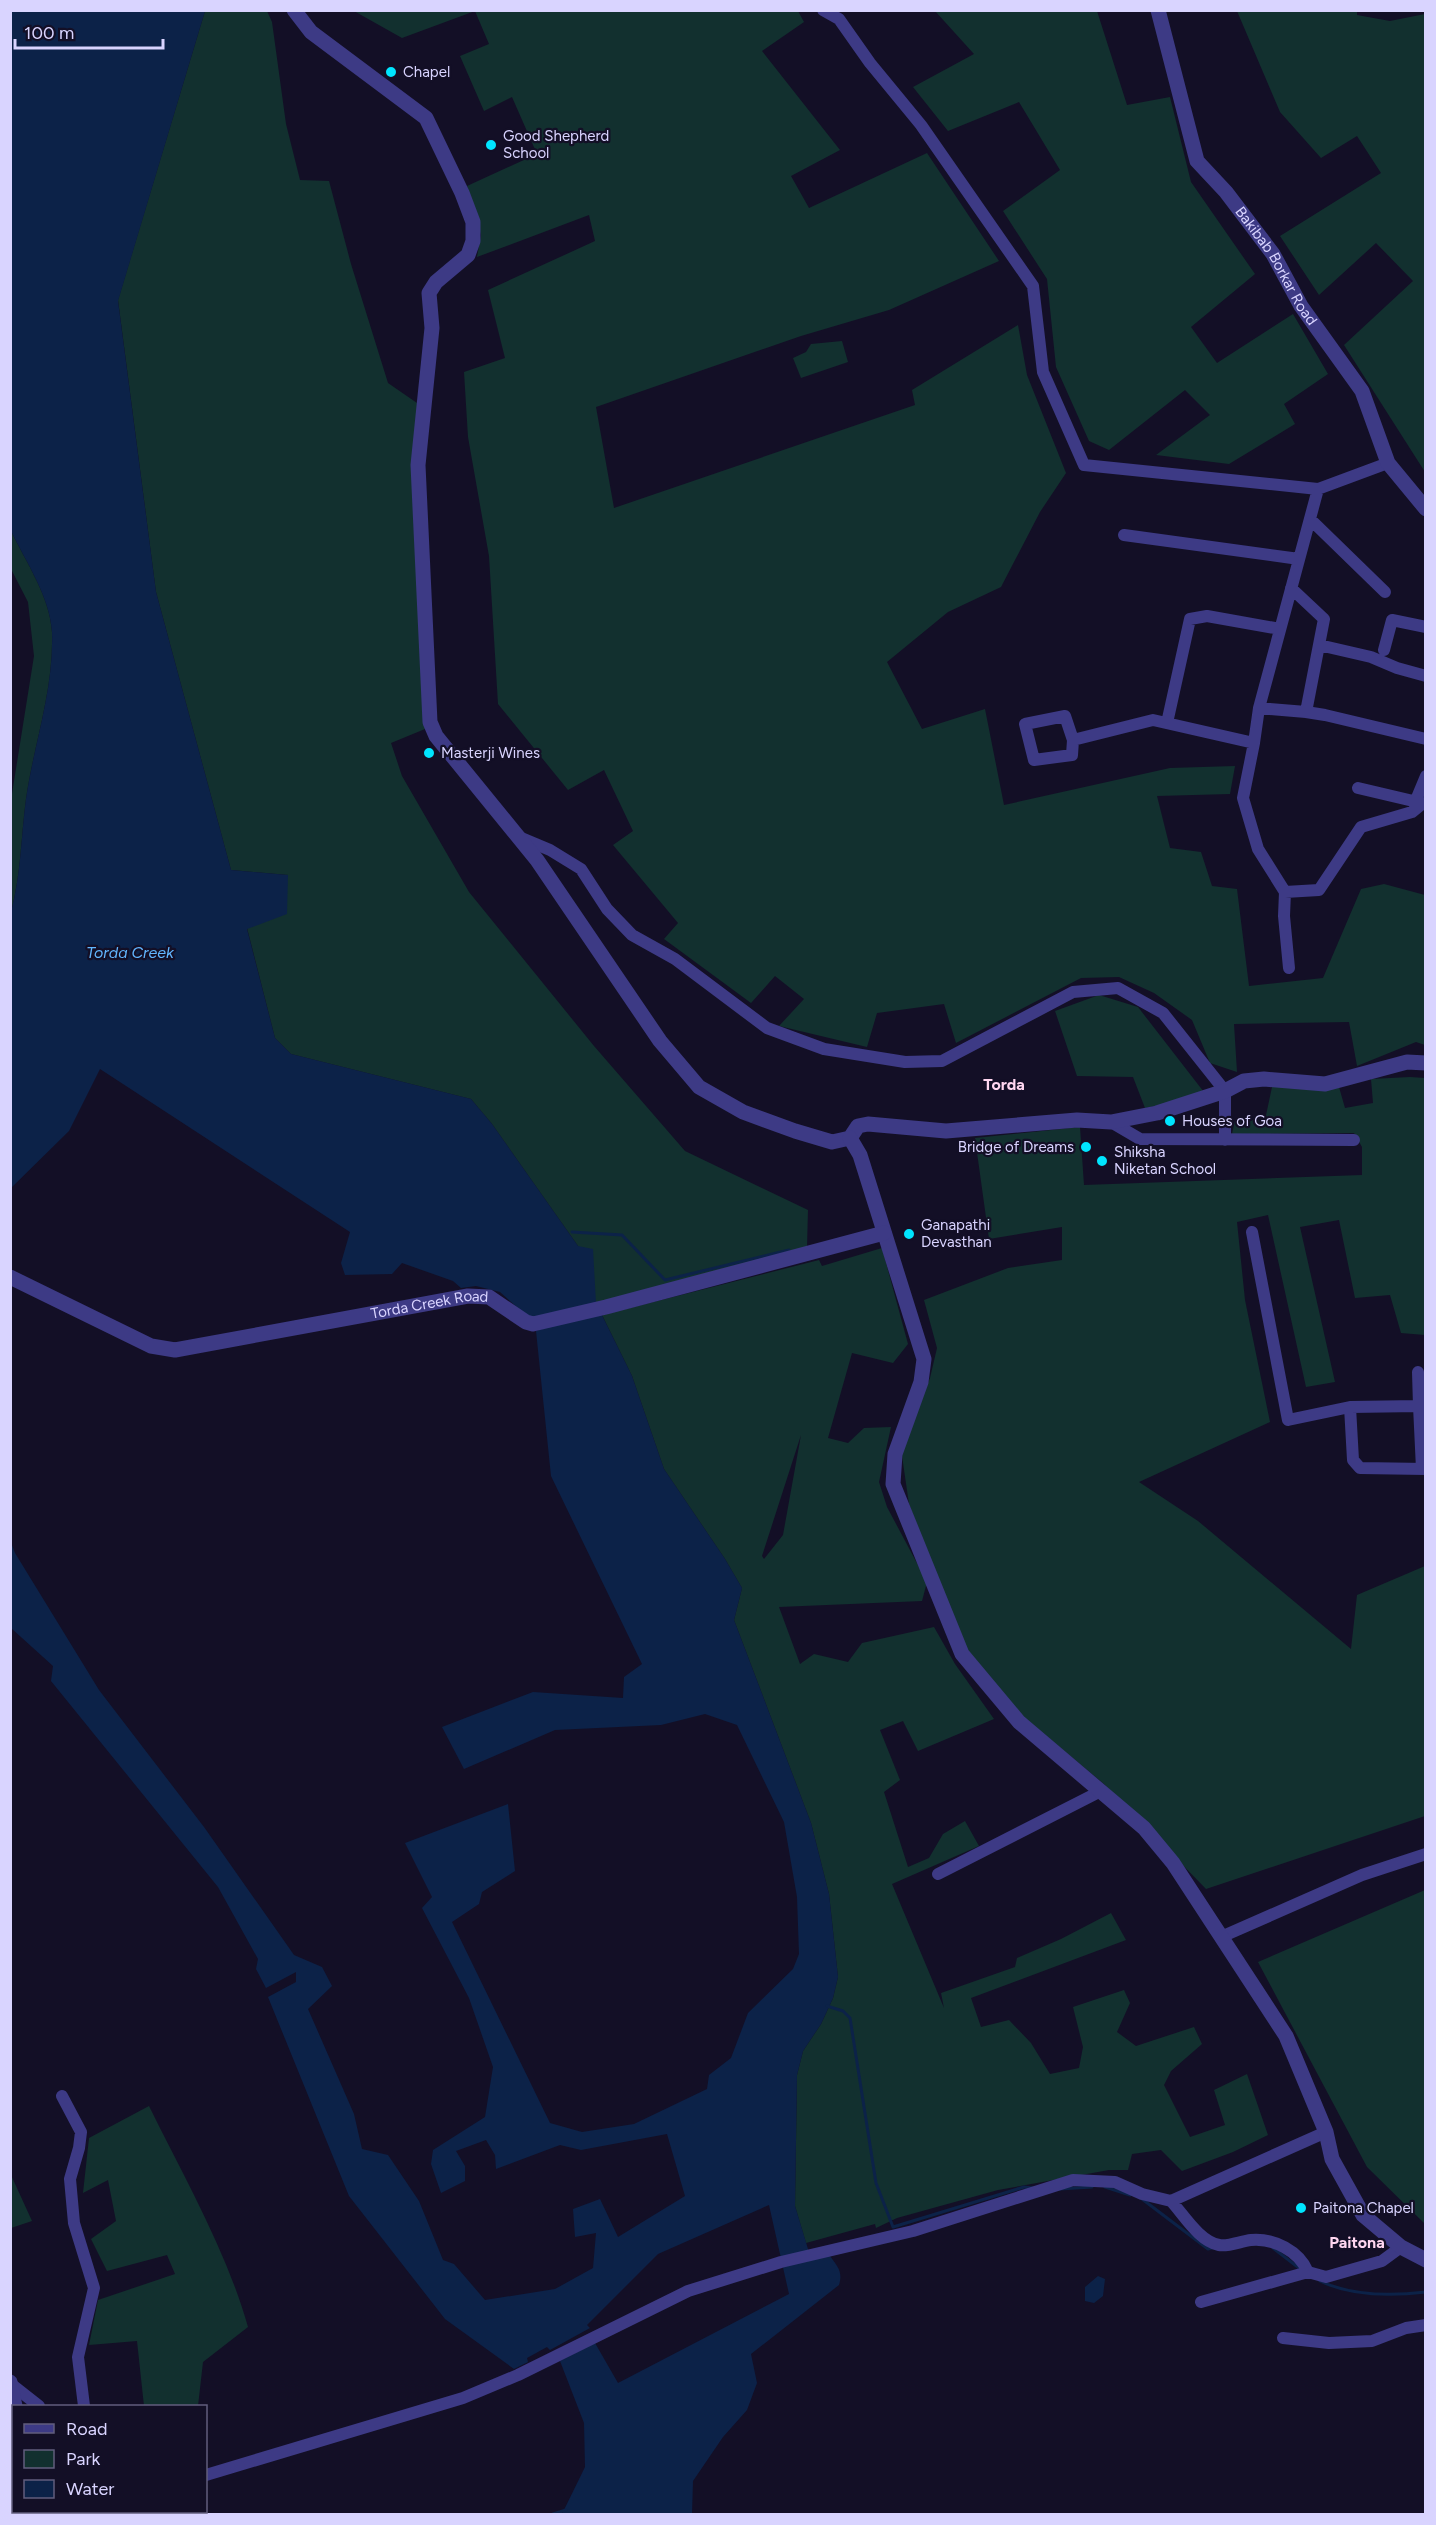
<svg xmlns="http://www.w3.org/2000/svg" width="1436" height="2525" font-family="Figtree,sans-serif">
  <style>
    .green { fill: #12302f; fill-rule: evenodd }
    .water { fill: #0c2248 }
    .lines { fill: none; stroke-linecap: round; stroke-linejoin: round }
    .stream { stroke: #0c2248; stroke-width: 3 }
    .minor { stroke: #3d3a85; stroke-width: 12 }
    .tertiary { stroke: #3d3a85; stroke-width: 15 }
    .poi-dot { fill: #00e5ff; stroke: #130f26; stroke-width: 2 }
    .labels { text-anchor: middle; stroke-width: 4.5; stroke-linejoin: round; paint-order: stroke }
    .poi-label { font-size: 15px; fill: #d9d4ff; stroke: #130f26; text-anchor: start }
    .street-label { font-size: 15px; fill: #d9d4ff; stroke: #130f26 }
    .water-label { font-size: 16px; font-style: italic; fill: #62b6ff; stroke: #130f26 }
    .neighbourhood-label { font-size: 16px; font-weight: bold; fill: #ffd6f0; stroke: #130f26 }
  </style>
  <rect width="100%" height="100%" fill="#130f26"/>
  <path class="green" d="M205,11H267L272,22L286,124L300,180L329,181L351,264L388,383L417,403L425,729L391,743L402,776L469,892L594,1046L685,1151L808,1210L807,1247L596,1303L578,1246L492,1124L471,1099L291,1054L275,1038L247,928L288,875L231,870L156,592L118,300Z
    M354,11H798L804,22L762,51L840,150L791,176L809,208L927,153L999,261L889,310L801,336L596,407L614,508L915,405L912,390L1018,325L1027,375L1066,473L1040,512L1001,587L948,612L887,662L922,729L985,709L1004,805L1170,768L1235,766L1230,794L1157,796L1170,848L1201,852L1212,886L1237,889L1249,986L1323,978L1361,889L1384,884L1425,895V1045L1416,1042L1357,1066L1349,1022L1234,1024L1237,1072L1210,1063L1192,1020L1154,993L1119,977L1081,978L956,1043L944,1004L877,1013L867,1047L779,1026L804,999L775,976L751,1003L664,939L678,923L613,845L633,831L604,770L568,790L498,704L489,556L468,437L464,372L505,358L488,290L595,241L589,215L477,257L481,235L467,186L537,154L512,97L484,111L460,56L489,44L475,11L402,38Z
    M935,11H1097L1127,105L1170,97L1191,182L1255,274L1191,327L1217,363L1293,314L1328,374L1284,404L1295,424L1229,464L1156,455L1210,415L1185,390L1109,450L1089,441L1056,367L1047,279L1003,211L1060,170L1019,102L948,131L913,87L974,54Z
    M1237,11H1357V15L1390,21L1425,14V472L1344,345L1413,281L1376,243L1319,295L1280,236L1381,173L1357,136L1321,158L1280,112Z
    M842,341L848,362L801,378L793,358L806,352L811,344Z
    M11,531C26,562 50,597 52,632C54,690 34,743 26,799C21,837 21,875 11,912V800L34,656L28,602L11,569Z
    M1099,995L1138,1007L1207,1096L1145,1108L1133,1077L1077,1076L1055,1011Z
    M1410,1077L1425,1078V1335L1401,1333L1390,1295L1355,1298L1339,1220L1300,1227L1335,1382L1306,1387L1268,1215L1237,1222L1245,1300L1270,1422L1139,1482L1198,1521L1351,1649L1357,1595L1425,1566V1816L1206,1889L1104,1784L1026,1719L966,1655L909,1504L901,1449L930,1378L937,1348L924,1300L1008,1268L1062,1260V1227L989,1239L975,1138L1080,1127L1084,1185L1362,1175V1147L1354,1133L1232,1134L1235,1120H1265L1272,1087H1339L1345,1108L1373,1103L1371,1079Z
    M882,1248L908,1344L893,1363L852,1353L828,1438L848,1443L864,1428L891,1427L879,1482L887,1507L927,1582L922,1601L779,1607L800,1664L814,1654L848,1662L862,1643L934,1627L955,1664L994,1719L918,1751L903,1721L880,1730L900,1780L884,1792L908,1867L929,1858L943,1834L965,1821L979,1846L892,1884L944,2008L941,1993L1015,1967L1017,1958L1061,1939L1111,1913L1126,1940L971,1998L981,2027L1009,2020L1031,2043L1050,2074L1079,2068L1083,2047L1073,2007L1124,1990L1130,2003L1117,2032L1136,2046L1194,2027L1202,2044L1171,2071L1164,2085L1190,2137L1225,2125L1214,2090L1247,2074L1268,2135L1233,2152L1182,2171L1161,2150L1132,2154L1128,2170H1109L998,2190L897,2218L876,2228L875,2224L806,2243L795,2206L797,2075L803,2051L821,2024L833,1998L838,1977L829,1894L811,1823L734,1620L742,1588L725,1559L664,1469L632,1376L602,1315L819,1260L822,1266ZM801,1435L783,1535L764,1559L762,1556Z
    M1425,1890V2224L1367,2167L1258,1962Z
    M149,2106C184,2177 227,2252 248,2327L203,2362L198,2406H144L137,2341L89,2345L98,2300L175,2274L167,2255L107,2271L91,2239L116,2221L108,2180L83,2193L89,2138Z
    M11,2175L32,2221L11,2228L10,2175Z"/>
  <path class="water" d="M11,11H205L118,301L156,592L231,870L288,875L287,914L247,929L275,1038L291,1054L471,1099L492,1124L578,1246L593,1249L596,1303L632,1376L664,1469L725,1559L742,1588L734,1620L811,1823L829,1894L838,1977L833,1998L821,2024L803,2051L797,2075L795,2206L811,2259L830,2256C838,2267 843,2272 839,2285L751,2354L757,2383L747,2410L723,2437L693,2481L692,2514H562L585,2467L584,2423L560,2361L595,2343L618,2383L789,2294L769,2205L658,2254L587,2325L590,2328L550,2350L547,2347L527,2358L528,2362L514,2369L445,2319L349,2196L268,1997L296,1982V1972L266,1988L256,1969L258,1959L218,1887L51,1681L53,1666L11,1628L10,1540L15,1553L99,1690L204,1827L294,1955L322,1967L332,1986L308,2009L354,2114L362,2149L388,2155L419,2201L443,2260L454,2264L485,2300L555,2289L593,2268L596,2233L575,2237L573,2209L600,2199L618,2237L685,2196L667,2134L581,2150L560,2145L496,2169L495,2155L486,2140L456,2151L465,2166V2181L441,2193L431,2164L433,2150L485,2117L493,2067L469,1998L422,1908L432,1897L405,1843L508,1804L515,1871L482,1892L479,1904L452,1922L550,2123L582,2132L634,2124L707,2089L709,2075L731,2058L748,2013L793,1969L799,1954L797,1897L784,1822L737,1725L705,1714L661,1725L555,1730L464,1769L442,1727L533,1692L623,1698L624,1677L642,1664L551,1476L536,1331L559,1323L528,1317L500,1292L476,1286L461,1288L453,1281L402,1263L392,1274L345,1275L341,1263L350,1232L100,1069L69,1131L11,1188V912C21,875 21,837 26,799C34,743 54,690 52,632C50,597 26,562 11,531Z
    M1098,2276L1105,2279L1103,2296L1094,2303L1085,2301V2287Z"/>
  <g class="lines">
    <path class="stream" d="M572,1232L622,1235L665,1280L789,1250
      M827,2006L843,2011L850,2018L876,2183L893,2227L1024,2187L1033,2188
      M1105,2187L1130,2195
      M1060,2189L1092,2187
      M1142,2199L1208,2249L1212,2248
      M1273,2248L1299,2268
      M1320,2281C1351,2296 1392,2296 1426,2292
      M553,2514L566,2510"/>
    <path class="minor" d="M823,10L839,19L870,63L921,125L1033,286L1043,372L1084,465L1318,489L1388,463
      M1310,519L1385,592
      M1124,535L1299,559
      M1319,645L1371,657L1397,668L1426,676
      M1384,650L1392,620L1426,627
      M1259,708L1306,712L1324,619L1291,588
      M1306,712L1325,715L1426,739
      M1065,716L1073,740L1072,755L1034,760L1025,724Z
      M1167,723L1190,619L1207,616L1280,629
      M1073,740L1153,720L1254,743L1259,708L1318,489
      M1254,743L1243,798L1258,849L1285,892L1319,890L1361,827L1412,812L1423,803
      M1358,788L1426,804
      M1416,800L1426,776
      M519,837L550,850L581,869L607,909L632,935L675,959L767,1028L824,1049L905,1062L942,1061L1073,992L1118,988L1163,1013L1225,1091V1140
      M1285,892L1284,916L1289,968
      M1111,1122L1140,1139L1354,1140
      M1252,1232L1288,1420L1350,1407L1353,1460L1360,1468L1426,1469
      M1419,1406L1422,1469
      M1350,1407L1419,1406L1418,1372
      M938,1874L1101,1791
      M1221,1937L1362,1875L1426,1854
      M62,2096L81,2132L79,2148L70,2179L74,2223L94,2288L78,2357L84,2406
      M1171,2201C1184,2215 1199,2241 1219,2245C1228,2247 1241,2241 1251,2240C1274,2238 1299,2251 1308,2272L1326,2277L1382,2261L1401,2247
      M1201,2302L1308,2272
      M1283,2338L1329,2343L1372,2341L1406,2328L1426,2325
      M11,2384L39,2406
      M206,2475L463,2398L518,2375L688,2291L781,2262L913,2231L1073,2180L1115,2182L1142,2194L1171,2201L1326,2132
      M142,2512V2514"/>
    <g class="tertiary">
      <path d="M294,10L311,32L426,118L462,193L473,222V241L468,255L436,282L429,293L432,328L418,465L430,722L436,736L537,860L660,1041L699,1087L743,1112L795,1131L832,1142L850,1138L858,1126L868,1124L946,1131L1077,1120L1111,1122L1157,1113L1225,1091L1244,1081L1264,1079L1325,1084L1407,1062L1426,1063"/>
      <path id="s1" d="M1158,10L1197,161L1226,192L1273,254L1301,306L1362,391L1388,463L1426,509"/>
      <path d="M850,1138L860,1155L924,1359L921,1382L895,1454L893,1484L962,1654L1019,1722L1144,1828L1173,1863L1286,2036L1326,2132L1332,2159L1363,2215L1401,2247L1426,2260"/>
      <path id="s2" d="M10,1277L151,1346L175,1350L468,1296L489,1297L526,1322L533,1324L606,1307L884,1233"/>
      <path d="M10,2382L15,2406"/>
      <path d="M35,2512L36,2514"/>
    </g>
  </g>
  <g class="poi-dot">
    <circle cx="391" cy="72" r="6"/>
    <circle cx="491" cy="145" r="6"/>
    <circle cx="429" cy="753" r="6"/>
    <circle cx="1170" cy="1121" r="6"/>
    <circle cx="1086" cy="1147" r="6"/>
    <circle cx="1102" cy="1161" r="6"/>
    <circle cx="909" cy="1234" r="6"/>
    <circle cx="1301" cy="2208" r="6"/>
  </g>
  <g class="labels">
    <g class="poi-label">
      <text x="403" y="77">Chapel</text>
      <text x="503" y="141">Good Shepherd<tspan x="503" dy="17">School</tspan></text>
      <text x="441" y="758">Masterji Wines</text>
      <text x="1182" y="1126">Houses of Goa</text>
      <text x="1074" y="1152" text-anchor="end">Bridge of Dreams</text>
      <text x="1114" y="1157">Shiksha<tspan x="1114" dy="17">Niketan School</tspan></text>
      <text x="921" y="1230">Ganapathi<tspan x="921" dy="17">Devasthan</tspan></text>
      <text x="1313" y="2213">Paitona Chapel</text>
    </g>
    <g class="street-label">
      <text dy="5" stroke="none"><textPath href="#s1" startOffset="288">Bakibab Borkar Road</textPath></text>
      <text dy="5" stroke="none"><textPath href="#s2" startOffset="440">Torda Creek Road</textPath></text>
    </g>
    <g class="water-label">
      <text x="130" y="958">Torda Creek</text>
    </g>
    <g class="neighbourhood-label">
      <text x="1004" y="1090">Torda</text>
      <text x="1357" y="2248">Paitona</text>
    </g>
  </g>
  <rect width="1436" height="2525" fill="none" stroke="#d9d4ff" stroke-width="24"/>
  <rect x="12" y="2405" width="195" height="108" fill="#130f26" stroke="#625e7d" stroke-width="1.5"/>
  <rect x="24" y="2424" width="30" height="9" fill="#3d3a85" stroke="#625e7d" stroke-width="1.5"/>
  <text x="66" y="2435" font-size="18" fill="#d9d4ff">Road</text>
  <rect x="24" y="2450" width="30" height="18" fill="#12302f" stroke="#625e7d" stroke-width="1.5"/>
  <text x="66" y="2465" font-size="18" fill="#d9d4ff">Park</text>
  <rect x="24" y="2480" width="30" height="18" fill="#0c2248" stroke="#625e7d" stroke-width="1.5"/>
  <text x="66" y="2495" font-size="18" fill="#d9d4ff">Water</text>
  <path d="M15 39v9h148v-9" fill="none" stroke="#d9d4ff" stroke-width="3"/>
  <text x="24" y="39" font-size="18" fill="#d9d4ff" stroke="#130f26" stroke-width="4.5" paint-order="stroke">100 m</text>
</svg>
